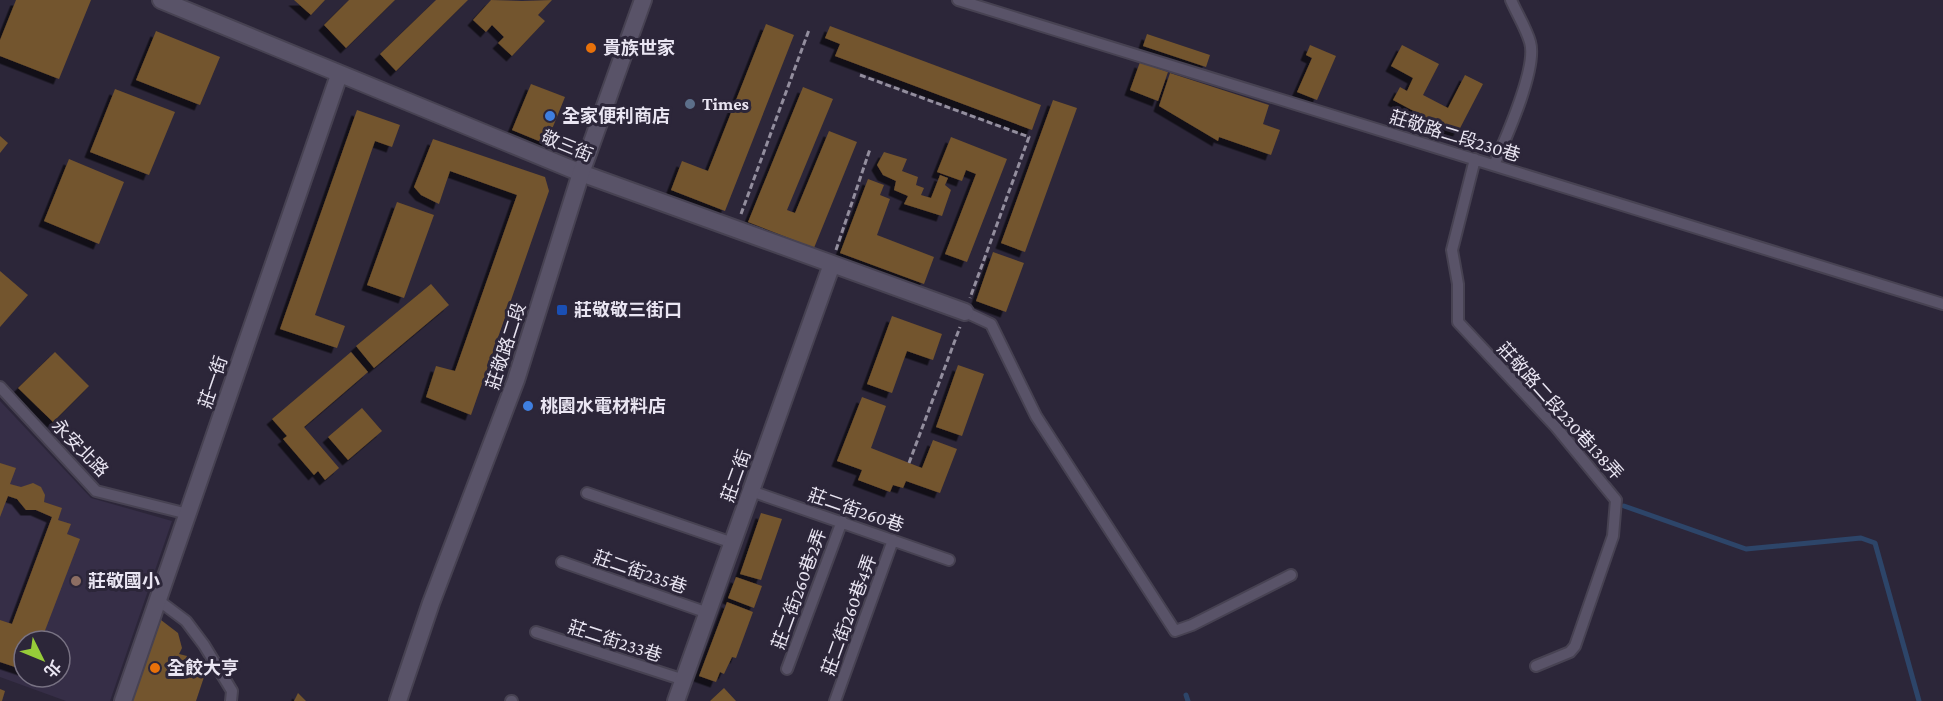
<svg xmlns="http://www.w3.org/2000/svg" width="1943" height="701" font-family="'Crimson Pro','Noto Sans TC',serif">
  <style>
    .built { fill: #362e47; fill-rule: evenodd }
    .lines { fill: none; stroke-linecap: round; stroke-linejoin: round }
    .stream { stroke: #2d4569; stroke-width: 5 }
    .building { fill: #73542d; filter: url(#shadow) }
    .service-casing { stroke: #474252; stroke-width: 14 }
    .minor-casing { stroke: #474252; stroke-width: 20 }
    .tertiary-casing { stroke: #474252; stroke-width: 20 }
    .path { stroke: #938e9e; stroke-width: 3; stroke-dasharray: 6 3; stroke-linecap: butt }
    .service { stroke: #595368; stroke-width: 10 }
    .minor { stroke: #595368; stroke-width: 16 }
    .tertiary { stroke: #595368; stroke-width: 16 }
    .food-dot { fill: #e8710a; stroke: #2c2639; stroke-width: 2 }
    .service-dot { fill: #5c6f8a; stroke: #2c2639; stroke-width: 2 }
    .shop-dot { fill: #3f7fe0; stroke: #2c2639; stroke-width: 2 }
    .transit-dot { fill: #1a4fb4; stroke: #2c2639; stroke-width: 2 }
    .education-dot { fill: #8d6e63; stroke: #2c2639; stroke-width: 2 }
    .labels { text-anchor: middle; stroke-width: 6; stroke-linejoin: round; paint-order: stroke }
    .poi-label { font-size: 18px; font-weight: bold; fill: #e9e5f2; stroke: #2c2639; text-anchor: start }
    .street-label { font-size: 18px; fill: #e9e5f2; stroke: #2c2639 }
  </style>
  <defs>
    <filter id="shadow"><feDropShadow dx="-5.5" dy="5.5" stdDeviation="0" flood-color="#0009"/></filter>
  </defs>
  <rect width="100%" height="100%" fill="#2c2639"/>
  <path class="built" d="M0,401L91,498L172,521L110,701H66L0,677ZM24,641H60V677H24Z"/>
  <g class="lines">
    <path class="stream" d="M1624,506L1746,549L1861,538L1875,543L1919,701
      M1186,695L1188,701"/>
  </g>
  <path class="building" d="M16,0H91L59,79L0,56V40Z
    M294,0H325L311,15Z
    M349,0H395L346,48L324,25Z
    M436,0H468L396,71L380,54Z
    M491,0L522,1L552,0L538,15L545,21L512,56L498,43L504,37L492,25L486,32L473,20Z
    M766,24L794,35L725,211L671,190L682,161L708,171Z
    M830,26L1041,105L1032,130L835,56L840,44L825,38Z
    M156,31L220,57L200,105L136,80Z
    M1147,34L1210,55L1206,67L1143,46Z
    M1310,45L1336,56L1317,100L1297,92L1312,58L1306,55Z
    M1402,45L1439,64L1423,95L1448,108L1465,75L1483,84L1457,134L1393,100L1400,87L1407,91L1413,78L1391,66Z
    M1140,62L1168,72L1158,101L1130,90Z
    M1170,73L1269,105L1263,124L1280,130L1271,155L1219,137L1218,141L1159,106Z
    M531,84L565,97L546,144L512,130Z
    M803,87L833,99L787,210L795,213L829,131L857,142L814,248L748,222Z
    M115,89L175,112L149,175L90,152Z
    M1053,100L1077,108L1025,252L1001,243Z
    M357,110L400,125L392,147L375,141L315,315L345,326L337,348L280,329Z
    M0,136L8,143L0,153Z
    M951,137L1007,159L967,262L945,254L976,174L966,170L962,181L937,172Z
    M433,139L545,177L549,191L471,415L426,397L436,366L455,371L517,195L450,171L439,204L421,195L414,187Z
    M884,152L907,159L902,171L918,177L916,185L924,188L921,195L931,198L940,175L948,178L945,185L951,190L942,216L904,204L908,196L894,190L896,181L883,175L877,165Z
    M69,159L124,182L99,244L44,221Z
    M868,179L884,185L880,195L890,199L877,235L934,257L924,284L840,253Z
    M397,202L434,215L404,298L367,285Z
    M993,252L1024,263L1006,312L976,301Z
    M0,271L28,295L0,327Z
    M431,284L449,305L374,368L356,346Z
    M892,316L942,334L933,360L907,351L892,393L867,384Z
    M55,352L89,386L53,422L18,388Z
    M351,352L368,372L304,427L339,468L325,480L318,471L314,475L283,439L287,436L272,419Z
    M958,365L984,374L962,436L936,427Z
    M862,397L886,406L871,448L922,468L933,440L957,449L940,493L906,481L903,488L893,485L890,492L858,480L862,470L837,461Z
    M362,408L382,431L348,460L328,437Z
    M0,463L16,468L10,484L21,487L33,483L41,487L45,495L44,502L62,508L58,520L71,524L67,534L80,539L41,641H24V670L0,662V620L12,624L52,517L36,510H26L17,499L8,496L0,517Z
    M761,513L782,519L761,580L740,574Z
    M736,577L762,586L754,608L728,598Z
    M727,602L753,612L736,658L732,657L724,674L720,672L716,682L699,676Z
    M161,620L178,633L182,648L179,654L187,656L184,667L196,670L195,673L204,677L196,701H132Z
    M724,688L736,701H710Z
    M0,689L5,691L2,701H0Z
    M298,693L306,701H294Z"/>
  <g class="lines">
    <defs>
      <path id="service" d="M958,0L1943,304
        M1475,159L1452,250L1458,284V322L1556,427L1616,500L1613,536L1575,646L1570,652L1536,666
        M1494,165C1505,140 1538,68 1530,42C1526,28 1517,14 1511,0
        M965,312L991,324L1036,416L1175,631L1192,625L1291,575
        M0,387L96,491L188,514
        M751,491L949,560
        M587,493L733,543
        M562,562L708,613
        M158,600L186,621L204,645L232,691L231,701
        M536,632L684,680
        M787,669L842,521
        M511,701H512
        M835,701L893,540"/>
      <path id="minor" d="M161,0L581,173L965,312
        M123,701L339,75
        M676,701L832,264"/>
      <path id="tertiary" d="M398,701L431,603L516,380L581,173L643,0"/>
    </defs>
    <use href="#service" class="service-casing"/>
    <use href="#minor" class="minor-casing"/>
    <use href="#tertiary" class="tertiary-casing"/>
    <path class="path" d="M860,75L1029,137L970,298
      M741,214L809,30
      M836,250L870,149
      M909,463L960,327"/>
    <use href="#service" class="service"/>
    <use href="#minor" class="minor"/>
    <use href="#tertiary" class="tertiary"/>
  </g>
  <g class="food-dot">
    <circle cx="591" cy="48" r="6"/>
    <circle cx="155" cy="668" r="6"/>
  </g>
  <circle class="service-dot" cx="690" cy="104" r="6"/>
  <g class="shop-dot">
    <circle cx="550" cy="116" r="6"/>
    <circle cx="528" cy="406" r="6"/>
  </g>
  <rect class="transit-dot" x="556" y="304" width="12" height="12" rx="3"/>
  <circle class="education-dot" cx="76" cy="581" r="6"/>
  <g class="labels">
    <g class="poi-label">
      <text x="603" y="54">貴族世家</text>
      <text x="702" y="110">Times</text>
      <text x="562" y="122">全家便利商店</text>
      <text x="574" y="316">莊敬敬三街口</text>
      <text x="540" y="412">桃園水電材料店</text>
      <text x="88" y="587">莊敬國小</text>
      <text x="167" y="674">全餃大亨</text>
    </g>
    <g class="street-label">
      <text transform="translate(1455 136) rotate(17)" y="6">莊敬路二段230巷</text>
      <text transform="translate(567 146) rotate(22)" y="6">敬三街</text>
      <text transform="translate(506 346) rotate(-72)" y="6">莊敬路二段</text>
      <text transform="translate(213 382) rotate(-71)" y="6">莊一街</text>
      <text transform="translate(1560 411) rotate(48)" y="6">莊敬路二段230巷138弄</text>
      <text transform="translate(80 448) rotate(46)" y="6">永安北路</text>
      <text transform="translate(736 476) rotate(-70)" y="6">莊二街</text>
      <text transform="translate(856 510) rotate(19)" y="6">莊二街260巷</text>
      <text transform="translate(640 572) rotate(19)" y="6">莊二街235巷</text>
      <text transform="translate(799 589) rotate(-70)" y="6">莊二街260巷2弄</text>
      <text transform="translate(849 615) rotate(-70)" y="6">莊二街260巷4弄</text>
      <text transform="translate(615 641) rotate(18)" y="6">莊二街233巷</text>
    </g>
  </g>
  <g transform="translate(42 659) rotate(133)"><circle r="28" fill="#2c2639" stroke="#787283" stroke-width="1.5"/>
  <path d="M0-4.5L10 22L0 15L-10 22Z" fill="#96cc39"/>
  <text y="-9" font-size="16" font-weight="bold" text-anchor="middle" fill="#e9e5f2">北</text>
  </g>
</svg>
